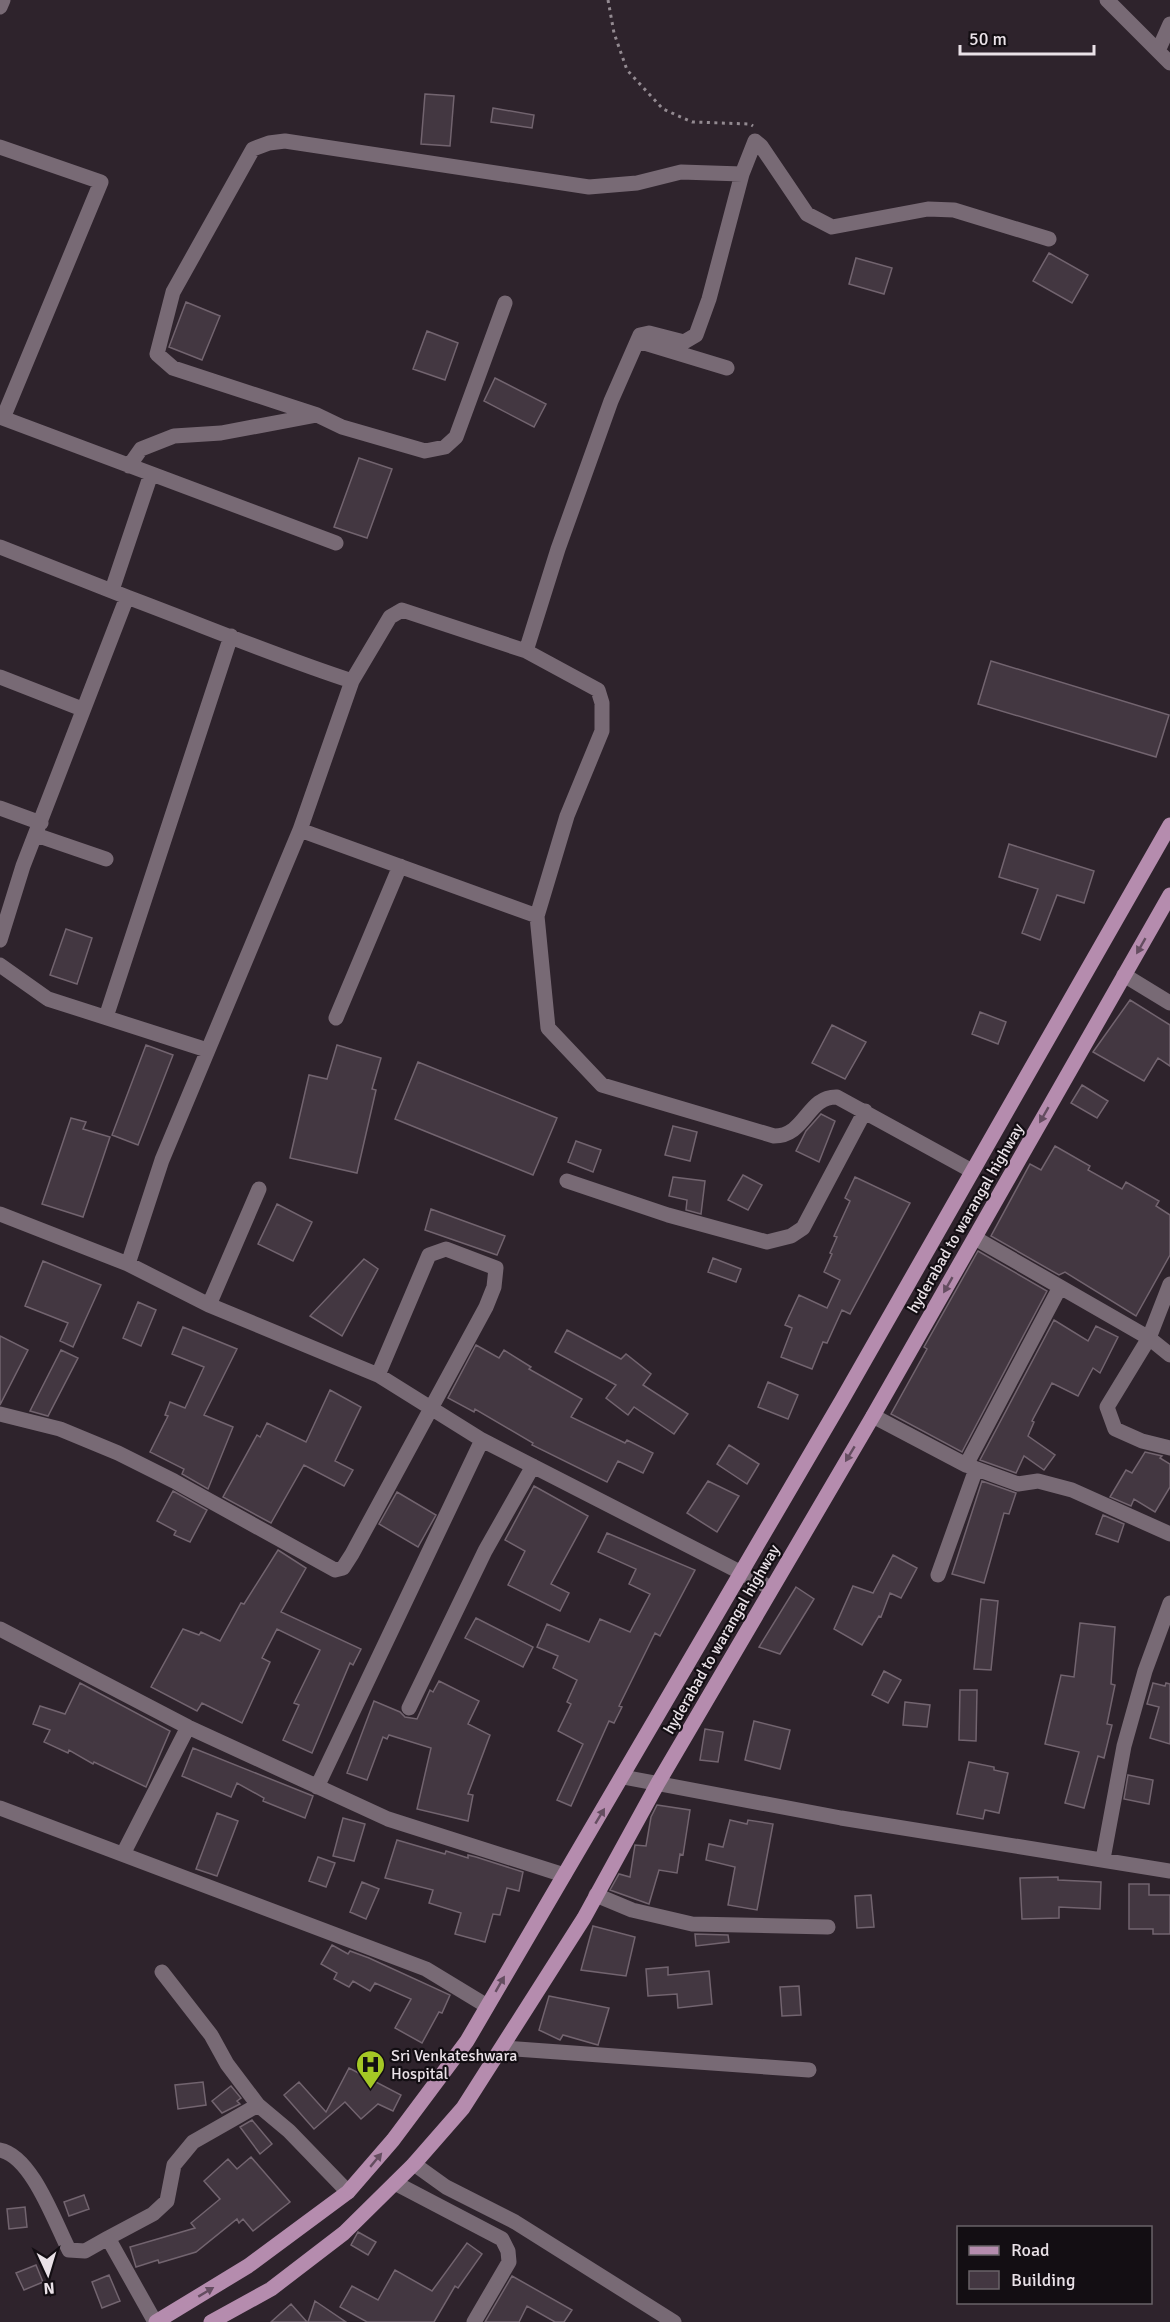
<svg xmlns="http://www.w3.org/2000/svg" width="1170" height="2322" font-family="Signika,sans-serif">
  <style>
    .building { fill: #433741; stroke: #72646f; stroke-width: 1.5 }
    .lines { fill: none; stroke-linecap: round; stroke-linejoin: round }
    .path { stroke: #938a91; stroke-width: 3; stroke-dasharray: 3 4.5; stroke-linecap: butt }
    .minor { stroke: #786a75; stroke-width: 15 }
    .major { stroke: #b58cae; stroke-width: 15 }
    .oneway { fill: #644d60 }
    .labels { text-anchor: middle; stroke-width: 4.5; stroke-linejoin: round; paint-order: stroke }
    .street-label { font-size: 16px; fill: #eae2e8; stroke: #130e13 }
    .poi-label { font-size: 16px; fill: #eae2e8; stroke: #130e13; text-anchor: start }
  </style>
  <rect width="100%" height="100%" fill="#2e232c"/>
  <path class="building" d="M425,94L454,96L450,146L421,144Z
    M493,108L534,115L532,128L491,122Z
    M1049,253L1088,275L1072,303L1033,281Z
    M856,258L892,268L884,294L849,284Z
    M186,302L220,316L202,360L169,347Z
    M427,331L458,343L445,380L413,369Z
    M495,378L546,404L534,427L484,401Z
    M359,458L392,469L367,538L334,527Z
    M991,661L1169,715L1156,757L978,704Z
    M1009,844L1094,871L1084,903L1057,895L1040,940L1022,933L1038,889L999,877Z
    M66,929L92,938L77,984L50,975Z
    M1130,1000L1170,1025V1066L1158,1058L1144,1081L1093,1052Z
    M980,1012L1006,1022L998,1044L972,1034Z
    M832,1025L866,1042L845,1079L812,1063Z
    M146,1045L173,1055L138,1145L112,1135Z
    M337,1045L381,1058L372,1089L376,1090L357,1173L290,1158L309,1075L327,1079Z
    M418,1062L557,1118L533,1175L395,1119Z
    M1082,1085L1108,1101L1097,1118L1071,1103Z
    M821,1114L835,1121L819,1162L796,1151L806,1131Z
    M71,1118L86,1122L83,1129L110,1137L83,1217L42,1204Z
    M673,1126L697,1132L690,1161L665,1155Z
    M576,1141L601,1150L593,1172L568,1162Z
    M1055,1146L1090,1166L1088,1170L1122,1189L1126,1182L1159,1201L1156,1206L1170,1215V1255L1136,1316L1065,1272L1059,1275L991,1236L1030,1164L1041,1170Z
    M743,1175L762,1185L748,1210L728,1200Z
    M673,1177L705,1181L701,1214L686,1210L687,1200L669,1196Z
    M855,1177L910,1203L850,1314L842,1310L827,1343L823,1342L812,1369L781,1357L792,1328L785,1325L799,1295L827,1308L840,1280L824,1272L832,1254L830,1253L837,1237L834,1236L850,1201L845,1198Z
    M277,1204L312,1222L293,1261L258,1244Z
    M431,1209L505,1236L497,1255L425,1230Z
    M978,1251L1047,1291L962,1452L891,1414L927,1349L924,1347Z
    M713,1258L741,1269L736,1282L708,1272Z
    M364,1259L378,1269L342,1336L310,1316Z
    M43,1261L101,1285L73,1347L60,1341L68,1323L25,1306Z
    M138,1302L156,1310L141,1346L123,1338Z
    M1054,1320L1088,1341L1096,1326L1118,1337L1100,1373L1093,1368L1078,1396L1052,1383L1032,1421L1034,1422L1028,1436L1055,1455L1044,1470L1024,1456L1016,1473L980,1460Z
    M183,1327L237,1349L204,1415L233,1427L208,1489L182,1474L184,1469L150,1452L168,1416L165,1415L170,1402L185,1408L204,1367L172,1354Z
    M567,1330L621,1359L626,1354L651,1374L643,1385L688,1414L674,1434L634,1407L628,1415L606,1398L616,1385L555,1352Z
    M0,1336L28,1350L0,1405Z
    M476,1345L499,1358L504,1350L531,1367L529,1369L582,1399L571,1417L625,1443L627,1440L653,1453L643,1473L618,1461L607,1482L532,1445L533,1443L475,1409L474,1412L448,1398Z
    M61,1350L78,1358L48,1416L30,1411Z
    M768,1382L798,1395L788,1419L758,1407Z
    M330,1390L361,1407L335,1461L353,1470L344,1486L304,1465L271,1523L223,1497L257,1435L260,1437L267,1423L306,1442Z
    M729,1445L759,1464L747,1484L717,1464Z
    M1145,1452L1162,1456L1160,1458L1170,1464V1487L1155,1512L1134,1499L1131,1506L1110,1497L1126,1470L1132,1473Z
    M708,1481L739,1496L717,1532L687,1513Z
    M982,1481L1016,1493L1009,1514L1004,1513L984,1583L952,1574Z
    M534,1486L588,1516L551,1584L569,1593L560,1611L508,1585L525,1551L505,1540Z
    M173,1491L207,1510L190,1542L174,1535L176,1531L157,1521Z
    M397,1492L436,1515L418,1547L379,1524Z
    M1103,1515L1124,1524L1118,1542L1096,1534Z
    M607,1533L695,1570L660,1636L655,1633L619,1706L622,1707L614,1723L609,1721L571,1806L557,1800L583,1744L558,1731L571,1704L567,1702L577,1680L553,1668L558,1656L537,1647L547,1624L589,1642L600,1619L630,1632L650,1594L629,1584L636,1569L598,1552Z
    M278,1550L306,1568L281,1612L361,1649L353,1665L350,1663L312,1753L283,1740L299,1705L294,1703L320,1650L277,1629L262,1658L270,1662L242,1723L202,1703L197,1711L151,1687L183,1629L199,1635L201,1632L220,1641L241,1603L244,1604Z
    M893,1555L917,1568L901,1598L890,1593L881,1617L879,1616L862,1645L834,1629L853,1586L873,1593Z
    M796,1587L814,1599L780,1654L759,1647Z
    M981,1599L998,1601L991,1670L974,1669Z
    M476,1618L533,1647L523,1667L465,1638Z
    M1080,1623L1115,1627L1111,1684L1115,1685L1107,1724L1112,1725L1104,1758L1098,1756L1084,1808L1065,1803L1079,1752L1045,1744L1061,1675L1074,1677Z
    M884,1671L901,1680L888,1703L872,1695Z
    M439,1681L479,1701L468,1724L490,1735L468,1794L473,1795L468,1821L417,1809L431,1748L389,1735L387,1739L383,1737L367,1780L347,1773L374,1701L400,1712L405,1717L417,1719L430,1690L433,1692Z
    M80,1683L170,1731L146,1787L94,1762L93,1764L69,1750L68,1753L44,1742L50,1730L33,1724L40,1706L65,1714Z
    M1153,1683L1165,1686L1166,1683L1170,1684V1744L1150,1738L1159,1707L1147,1704Z
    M960,1690H977L976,1741L959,1740Z
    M905,1702L930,1705L927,1727L903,1725Z
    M754,1721L790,1730L780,1769L745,1760Z
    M705,1729L723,1732L718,1762L700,1760Z
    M193,1748L313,1796L305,1818L263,1801L264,1798L237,1783L231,1797L182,1776Z
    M969,1762L994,1767V1770L1008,1773L999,1813L985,1810L983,1819L957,1814Z
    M1128,1775L1153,1780L1149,1804L1124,1799Z
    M657,1805L690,1810L683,1855L680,1854L677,1873L659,1870L649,1904L610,1890L619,1874L630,1877L635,1845L646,1846L651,1817Z
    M217,1813L238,1821L217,1876L196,1869Z
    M343,1818L365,1824L354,1861L333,1856Z
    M730,1820L747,1824L748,1820L773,1824L757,1910L728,1905L735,1867L706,1860L709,1844L723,1847Z
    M397,1840L445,1854L446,1851L468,1858V1855L476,1857L523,1872L519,1891L507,1888L500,1915L493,1914L485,1942L455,1934L461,1913L429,1903L433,1890L385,1878Z
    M318,1857L335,1863L326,1887L309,1881Z
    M1058,1877V1880L1101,1882L1100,1909L1059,1907V1918L1022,1919L1020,1878Z
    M362,1882L379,1889L366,1919L350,1912Z
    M1129,1884H1149V1895H1170V1934H1153V1929H1129Z
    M871,1895L874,1927L857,1928L855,1896Z
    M593,1926L635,1937L626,1976L581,1970Z
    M695,1934L728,1935L729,1942L696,1946Z
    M332,1945L348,1954L350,1951L369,1958L450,1995L442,2013L439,2012L422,2043L395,2028L411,1999L375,1983L370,1991L353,1981L349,1987L334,1979L337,1973L321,1964Z
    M668,1967V1975L709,1971L712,2004L678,2008L677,1994L648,1996L646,1969Z
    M799,1986L801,2015L782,2016L780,1987Z
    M549,1996L609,2008L598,2045L563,2035L560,2040L539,2030Z
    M349,2068L401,2095L393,2111L378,2104L361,2119L345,2102L314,2129L284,2095L299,2082L326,2112Z
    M203,2082L206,2105L178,2109L175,2085Z
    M231,2086L241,2098L237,2101L240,2104L222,2113L212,2101Z
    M252,2120L272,2144L260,2154L240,2127Z
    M251,2157L290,2202L253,2231L243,2219L239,2223L237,2219L196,2252L159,2263L158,2260L136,2267L130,2247L195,2228L191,2223L220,2199L204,2181L228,2159L237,2169Z
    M84,2195L89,2209L69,2216L64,2202Z
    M25,2207L27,2227L9,2229L7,2209Z
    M358,2232L376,2242L368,2255L351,2245Z
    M467,2243L482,2254L458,2288L455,2286L434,2322H367L340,2307L352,2286L378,2300L395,2270L432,2291Z
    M36,2265L43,2282L24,2290L16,2273Z
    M109,2275L120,2301L102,2308L92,2282Z
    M512,2276L572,2310L564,2322H555L527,2306L519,2322H485Z
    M315,2301L346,2322H308Z
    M291,2304L307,2322H271Z"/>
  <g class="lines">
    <path class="path" d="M608,0L614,33L627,70L663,109L692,122L750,124L753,126"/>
    <path class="minor" d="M1107,0L1158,51
      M0,7L3,0
      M1170,24L1158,51L1170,63
      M0,147L101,182L3,418
      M638,341L727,368
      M317,415L173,368L157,354L173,292L253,149L269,143L285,141L589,187L637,183L681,172L742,174
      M0,417L336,543
      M129,466L141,449L174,436L221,433L317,415L342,427L425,451L445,447L456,437L505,303
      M0,547L127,597
      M112,590L151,474
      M0,677L82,709
      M0,808L41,823
      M300,830L537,916
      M36,835L106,859
      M0,940L23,866L127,597C202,625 275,656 352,681L390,617L402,610L526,651
      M0,965L48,999L207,1050
      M1124,975L1170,1003
      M106,1017L231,636
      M336,1018L400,866
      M972,1171L837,1097C807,1096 806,1136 774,1136L602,1085L548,1028L537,916L567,816L602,731V703L598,690L526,651L558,549L611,401L640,335L649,333L684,342L696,335L709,299L742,174L755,141L761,146L807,214L832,227L928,209L954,210L1049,239
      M567,1181L668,1215L767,1242L791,1236L803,1228L865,1111
      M0,1214L128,1264L209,1305L378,1375L482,1440L771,1588
      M975,1238L1149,1338L1107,1407L1115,1429L1142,1441L1170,1448
      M128,1264L162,1160L300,830L352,681
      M1170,1284L1149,1338L1170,1355
      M209,1305L259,1189
      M0,1414L60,1429L118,1453L174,1481L335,1570L343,1568L352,1554L486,1307L494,1287L496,1268L446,1249L429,1255L378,1375
      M873,1416L966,1465L1018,1484L1038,1481L1072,1490L1170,1534
      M966,1465L1059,1289
      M938,1575L976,1469
      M0,1629L188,1727L388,1819L564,1875
      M409,1708L485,1551L533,1466
      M623,1777L841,1818L1170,1871
      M317,1787L482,1440
      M0,1808L426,1969L487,2006
      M123,1854L188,1727
      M1103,1859L1124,1746L1145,1671L1170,1603
      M596,1895L632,1910L692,1924L828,1927
      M162,1972L211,2035L227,2064L258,2105L289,2131L348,2192
      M503,2048L809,2070
      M0,2150C32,2156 55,2223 69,2250L85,2251L108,2238L155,2322
      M414,2164L446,2187L515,2222L674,2322
      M395,2183L502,2239L508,2251L509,2262L474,2322
      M108,2238L153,2214L167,2201L174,2165L193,2142L258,2105"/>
    <path class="major" d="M156,2322L248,2266L348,2192L393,2140L467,2041L842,1400L1170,825
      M211,2322L271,2289L344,2233L414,2164L463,2108L584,1918L658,1783L873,1416L1170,895"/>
  </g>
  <defs><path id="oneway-solid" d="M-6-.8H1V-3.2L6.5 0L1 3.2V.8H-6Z" transform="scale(1.5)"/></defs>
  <g class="oneway">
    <use href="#oneway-solid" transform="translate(1141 946) rotate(120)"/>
    <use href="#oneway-solid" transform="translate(1044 1115) rotate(120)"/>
    <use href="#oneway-solid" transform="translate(948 1285) rotate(120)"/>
    <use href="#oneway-solid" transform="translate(850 1454) rotate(121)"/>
    <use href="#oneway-solid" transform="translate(600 1816) rotate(-59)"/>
    <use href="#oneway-solid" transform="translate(500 1984) rotate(-60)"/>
    <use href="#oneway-solid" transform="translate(376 2160) rotate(-50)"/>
    <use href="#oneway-solid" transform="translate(206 2292) rotate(-31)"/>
  </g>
  <defs>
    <symbol id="hospital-pin" viewBox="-11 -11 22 30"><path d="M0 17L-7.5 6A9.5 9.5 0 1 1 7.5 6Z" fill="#a4c825" stroke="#130e13"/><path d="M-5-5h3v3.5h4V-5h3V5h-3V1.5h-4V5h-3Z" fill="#111"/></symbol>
  </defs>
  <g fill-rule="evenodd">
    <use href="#hospital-pin" x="354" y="2048" width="33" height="45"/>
  </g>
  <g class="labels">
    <g class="street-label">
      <text transform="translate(965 1218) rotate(-60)" y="6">hyderabad to warangal highway</text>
      <text transform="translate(721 1639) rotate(-60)" y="6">hyderabad to warangal highway</text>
    </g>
    <g class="poi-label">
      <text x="391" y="2061">Sri Venkateshwara<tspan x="391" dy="18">Hospital</tspan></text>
    </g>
  </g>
  <rect x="957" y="2226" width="195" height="78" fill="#130e13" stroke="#696368" stroke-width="1.5"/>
  <rect x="969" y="2246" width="30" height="9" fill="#b58cae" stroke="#696368" stroke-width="1.5"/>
  <text x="1011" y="2256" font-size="18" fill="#eae2e8">Road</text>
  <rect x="969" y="2271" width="30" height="18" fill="#433741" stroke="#696368" stroke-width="1.5"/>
  <text x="1011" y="2286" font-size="18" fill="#eae2e8">Building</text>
  <g transform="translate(48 2274) rotate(176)" stroke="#130e13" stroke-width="4.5" paint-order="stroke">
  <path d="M0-4.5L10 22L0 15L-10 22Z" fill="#eae2e8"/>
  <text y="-9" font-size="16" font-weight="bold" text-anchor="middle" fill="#eae2e8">N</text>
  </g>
  <path d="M960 45v9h134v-9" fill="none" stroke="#eae2e8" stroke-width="3"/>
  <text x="969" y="45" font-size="18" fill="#eae2e8" stroke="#130e13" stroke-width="4.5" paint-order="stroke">50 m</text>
</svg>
